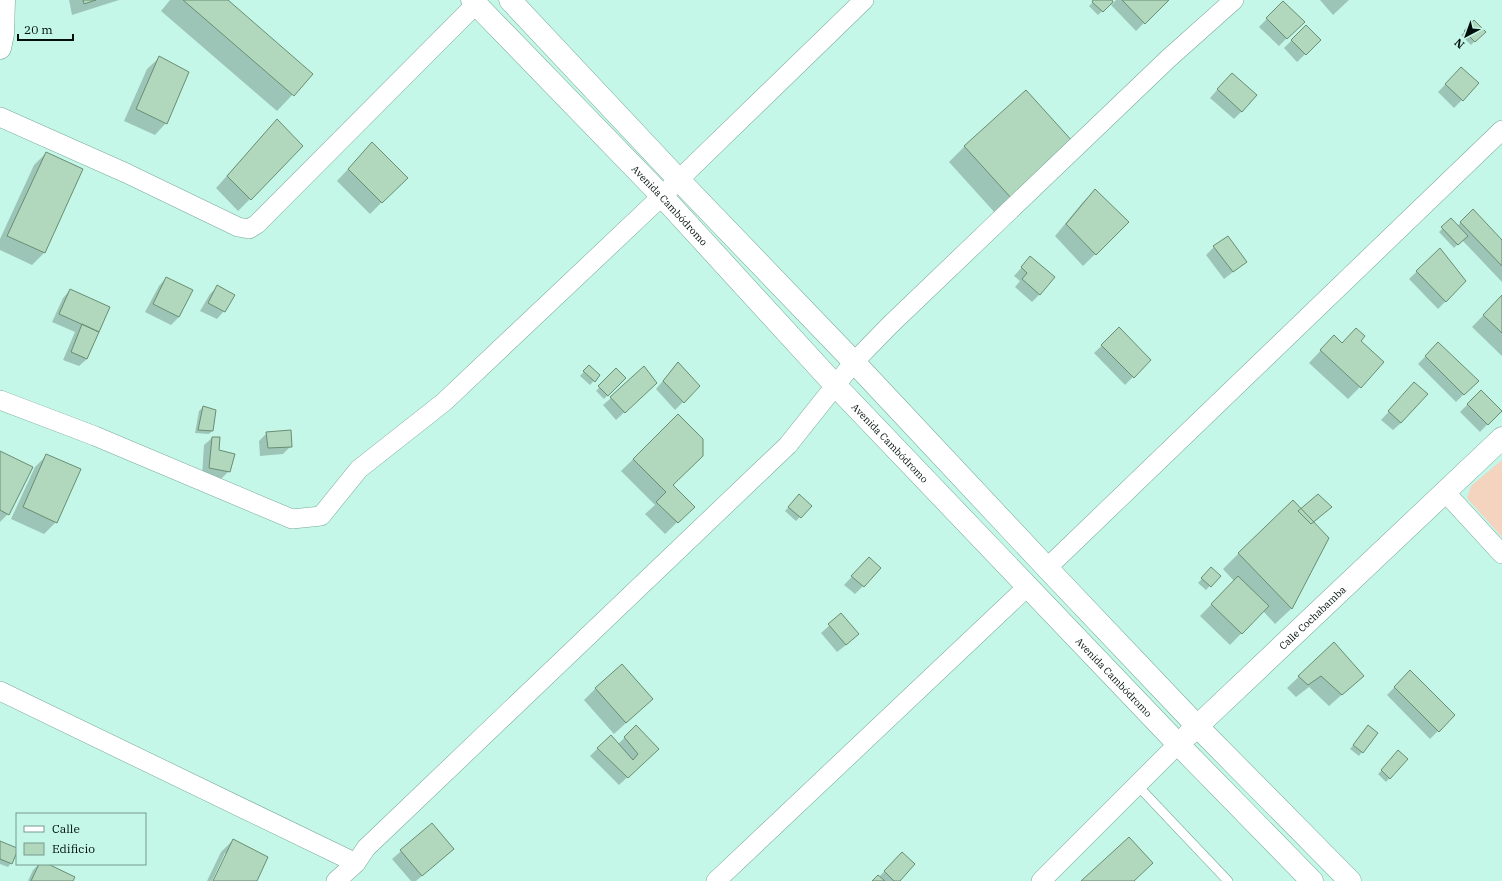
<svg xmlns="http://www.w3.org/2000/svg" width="1502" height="881" font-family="'IBM Plex Serif',serif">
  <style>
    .green { fill: #f4d3bf }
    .shadow { fill: #0003 }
    .building { fill: #b1d8bc; stroke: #698d73 }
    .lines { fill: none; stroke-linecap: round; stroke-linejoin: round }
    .service-casing { stroke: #78a899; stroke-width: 10 }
    .minor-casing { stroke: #78a899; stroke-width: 20 }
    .tertiary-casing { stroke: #78a899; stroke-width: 23 }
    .service { stroke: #fff; stroke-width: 9 }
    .minor { stroke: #fff; stroke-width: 19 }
    .tertiary { stroke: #fff; stroke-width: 22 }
    .labels { text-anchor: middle; stroke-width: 3.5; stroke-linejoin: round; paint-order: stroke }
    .street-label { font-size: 10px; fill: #000f0b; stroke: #c4f7e7 }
  </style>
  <rect width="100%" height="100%" fill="#c4f7e7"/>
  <path class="green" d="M1502,460V537L1467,498L1471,486Z"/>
  <path class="shadow" d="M69,0H119L72,15Z
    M170,0H227L312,74L277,111L161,11Z
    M1095,0H1110L1112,2L1098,15L1089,6Z
    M1116,0H1167L1136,31L1111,5Z
    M1320,0H1349L1333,15Z
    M1283,2L1303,22L1279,46L1259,27Z
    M1474,22L1484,32L1471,45L1461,35Z
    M1306,26L1320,40L1297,62L1284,48Z
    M159,58L166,123L155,135L124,121L147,69Z
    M1461,68L1462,100L1454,108L1438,92Z
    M1224,82L1242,111L1234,119L1210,98Z
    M266,132L250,199L238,211L216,188Z
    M1073,143L996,214L949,162L965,146Z
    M46,153L82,170L44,253L32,265L0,250V239L34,165Z
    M360,156L394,190L370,214L337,181Z
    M1095,190L1128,222L1083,266L1055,236L1083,202Z
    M1473,211L1502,241V282L1462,240L1454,248L1439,232L1451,220L1457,226Z
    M1214,247L1246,262L1224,279L1206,255Z
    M1440,249L1446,301L1438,309L1409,279Z
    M1030,258L1040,294L1032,302L1015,287L1020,281L1014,276Z
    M166,278L192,291L179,317L171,325L145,312L159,286Z
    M218,286L224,311L217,319L200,311L210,294Z
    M70,290L109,307L87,359L79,366L63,360L75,332L52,322L63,298Z
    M1502,296V356L1472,327Z
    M1119,329L1150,360L1125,385L1094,353Z
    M1438,343L1477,381L1456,402L1418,364Z
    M1342,344L1360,387L1348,399L1309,363L1322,349Z
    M678,363L699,386L675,410L656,389Z
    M589,366L599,375L590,385L580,376Z
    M616,370L625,378L604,399L596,391Z
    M648,390L616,420L603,405L611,398Z
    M1481,391L1500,411L1480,432L1460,412Z
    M1407,392L1401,423L1393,430L1381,420Z
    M203,407L213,430L209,434L195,433L199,411Z
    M678,415L672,485L693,507L665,534L645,514L655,505L621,471Z
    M267,433L291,446L283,454L260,456L259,441Z
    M212,438L229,471L221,479L202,476L204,445Z
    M0,452L8,514L0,522Z
    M47,455L56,522L44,534L11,519L35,467Z
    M799,496L810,506L796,521L785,511Z
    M1331,507L1313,523L1328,538L1291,609L1275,624L1263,611L1230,645L1200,616L1234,581L1223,569L1239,553L1301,510Z
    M861,567L880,569L855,594L844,585Z
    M1211,569L1219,576L1206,590L1198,583Z
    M841,615L850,642L837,652L821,633Z
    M1334,643L1363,676L1329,706L1309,687L1296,697L1287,688Z
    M1410,671L1454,715L1430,739L1387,695Z
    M596,688L652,699L614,734L584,700Z
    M636,727L650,756L619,785L590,756L598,748L618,744Z
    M1365,730L1362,752L1359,756L1350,749Z
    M1399,752L1407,759L1386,782L1378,774Z
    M432,824L445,856L416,881H411L392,859Z
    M233,840L255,881H214L227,853H225L212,881H207L221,852Z
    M0,842L17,849L11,863L8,867L0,864Z
    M894,861L899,881H873L879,877Z
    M39,864H46L72,881H28L33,870Z"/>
  <path class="building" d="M83,0H96L84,4Z
    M183,0H228L313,74L294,96Z
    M1093,0H1112L1113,2L1103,12L1092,2Z
    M1122,0H1169L1145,24Z
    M1283,1L1305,22L1287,39L1266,18Z
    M1474,20L1486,32L1475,42L1464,31Z
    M1306,25L1321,40L1306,55L1291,40Z
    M159,56L189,72L167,124L136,109Z
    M1461,67L1479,83L1463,101L1445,84Z
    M1232,73L1257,95L1242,112L1217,89Z
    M1026,90L1074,143L1012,199L964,146Z
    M277,119L303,146L251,200L227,176Z
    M372,142L408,178L382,203L348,169Z
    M46,152L83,169L45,253L7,236Z
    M1095,189L1129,222L1096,255L1066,224Z
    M1473,209L1502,240V266L1460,222Z
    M1451,218L1468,236L1458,245L1441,227Z
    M1228,236L1247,262L1233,272L1213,246Z
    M1440,248L1466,281L1446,302L1416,271Z
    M1030,256L1055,277L1040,295L1022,279L1027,273L1021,267Z
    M166,277L193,290L179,317L153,304Z
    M217,285L235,295L225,312L208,303Z
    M70,289L110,307L99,332L59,314Z
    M1502,295V333L1483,315Z
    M82,324L99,332L87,359L71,352Z
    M1119,327L1151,360L1134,378L1101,345Z
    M1356,328L1365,336L1361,341L1384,362L1361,388L1320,350L1334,335L1342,343Z
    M1438,342L1479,381L1464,395L1425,356Z
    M678,362L700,386L684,403L663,381Z
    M589,365L600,375L595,382L583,371Z
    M644,366L657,383L625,413L610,397Z
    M616,368L626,378L608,396L598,386Z
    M1414,382L1428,394L1401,423L1388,411Z
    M1481,390L1502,411L1488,425L1467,404Z
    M203,406L216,410L213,431L198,430Z
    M678,414L703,439V456L673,485L695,507L678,523L656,502L666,492L633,459Z
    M291,430L292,447L268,448L266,432Z
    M212,437H220L219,450L235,454L230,472L209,468Z
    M0,451L33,467L9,515L0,510Z
    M46,454L81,469L57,523L23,507Z
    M799,494L812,506L801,518L788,507Z
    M1318,494L1332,507L1311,524L1298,511Z
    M1293,500L1329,538L1292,609L1238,553Z
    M869,557L881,568L864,587L851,576Z
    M1211,567L1221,576L1211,587L1201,578Z
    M1238,576L1269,606L1242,634L1211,604Z
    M841,613L859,634L846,645L828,624Z
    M1334,642L1364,676L1342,695L1321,676L1308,685L1298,676Z
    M622,664L653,699L626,723L595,688Z
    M1410,670L1455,715L1439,732L1394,687Z
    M636,725L659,749L628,778L597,748L611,735L633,760L638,754L624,737Z
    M1368,725L1378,733L1363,753L1353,745Z
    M1398,750L1408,759L1390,779L1381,770Z
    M432,823L454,849L422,876L400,850Z
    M1129,837L1153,863L1134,881H1081Z
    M233,839L268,857L257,881H213Z
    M0,841L17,848V852L12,864L0,859Z
    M902,852L915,864L900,881H894L884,871Z
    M39,864H48L75,877L73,881H31Z
    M878,875L885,881H872Z"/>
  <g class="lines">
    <defs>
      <path id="service" d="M1138,786L1228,881"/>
      <path id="minor" d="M0,117L126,173L238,227L249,229L257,224L476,4
        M0,400L95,436L292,519L321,516L359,469L444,402L662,196L864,0
        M1445,492L1502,554
        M1047,568L1502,130
        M0,691L356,863
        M336,881L356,863L366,848L788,445L854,362L890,325L1169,58L1234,0
        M716,881L1028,586
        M1041,881L1178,744"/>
      <g id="tertiary">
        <path id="s1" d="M472,0L662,196L835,385L1178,744L1312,881"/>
        <path d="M510,0L679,180L854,362L1047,568L1197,726L1350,881"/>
        <path d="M0,48L3,34L4,0"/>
        <path id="s2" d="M1188,735L1502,438"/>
      </g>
    </defs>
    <use href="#service" class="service-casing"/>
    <use href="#minor" class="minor-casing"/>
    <use href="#tertiary" class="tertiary-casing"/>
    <use href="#service" class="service"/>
    <use href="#minor" class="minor"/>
    <use href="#tertiary" class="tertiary"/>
  </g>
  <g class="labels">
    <g class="street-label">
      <text dy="4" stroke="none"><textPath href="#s1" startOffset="285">Avenida Cambódromo</textPath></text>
      <text dy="4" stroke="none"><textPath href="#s1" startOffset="609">Avenida Cambódromo</textPath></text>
      <text dy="4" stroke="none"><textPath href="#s2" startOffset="171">Calle Cochabamba</textPath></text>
      <text dy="4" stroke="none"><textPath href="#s1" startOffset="933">Avenida Cambódromo</textPath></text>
    </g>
  </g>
  <rect x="16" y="813" width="130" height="52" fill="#c4f7e7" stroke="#769a8f"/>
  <rect x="24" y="826" width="20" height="6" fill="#ffffff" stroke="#769a8f"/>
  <text x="52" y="833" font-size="12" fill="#000f0b">Calle</text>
  <rect x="24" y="843" width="20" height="12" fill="#b1d8bc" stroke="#769a8f"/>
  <text x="52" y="853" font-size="12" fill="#000f0b">Edificio</text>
  <g transform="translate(1466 36) rotate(221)" stroke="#c4f7e7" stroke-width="3" paint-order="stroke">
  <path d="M0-3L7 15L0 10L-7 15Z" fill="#000f0b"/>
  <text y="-6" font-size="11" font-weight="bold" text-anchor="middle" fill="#000f0b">N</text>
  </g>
  <path d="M18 34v6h55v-6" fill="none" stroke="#000f0b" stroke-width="2"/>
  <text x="24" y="34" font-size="12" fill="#000f0b" stroke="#c4f7e7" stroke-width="3" paint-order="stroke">20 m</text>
</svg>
